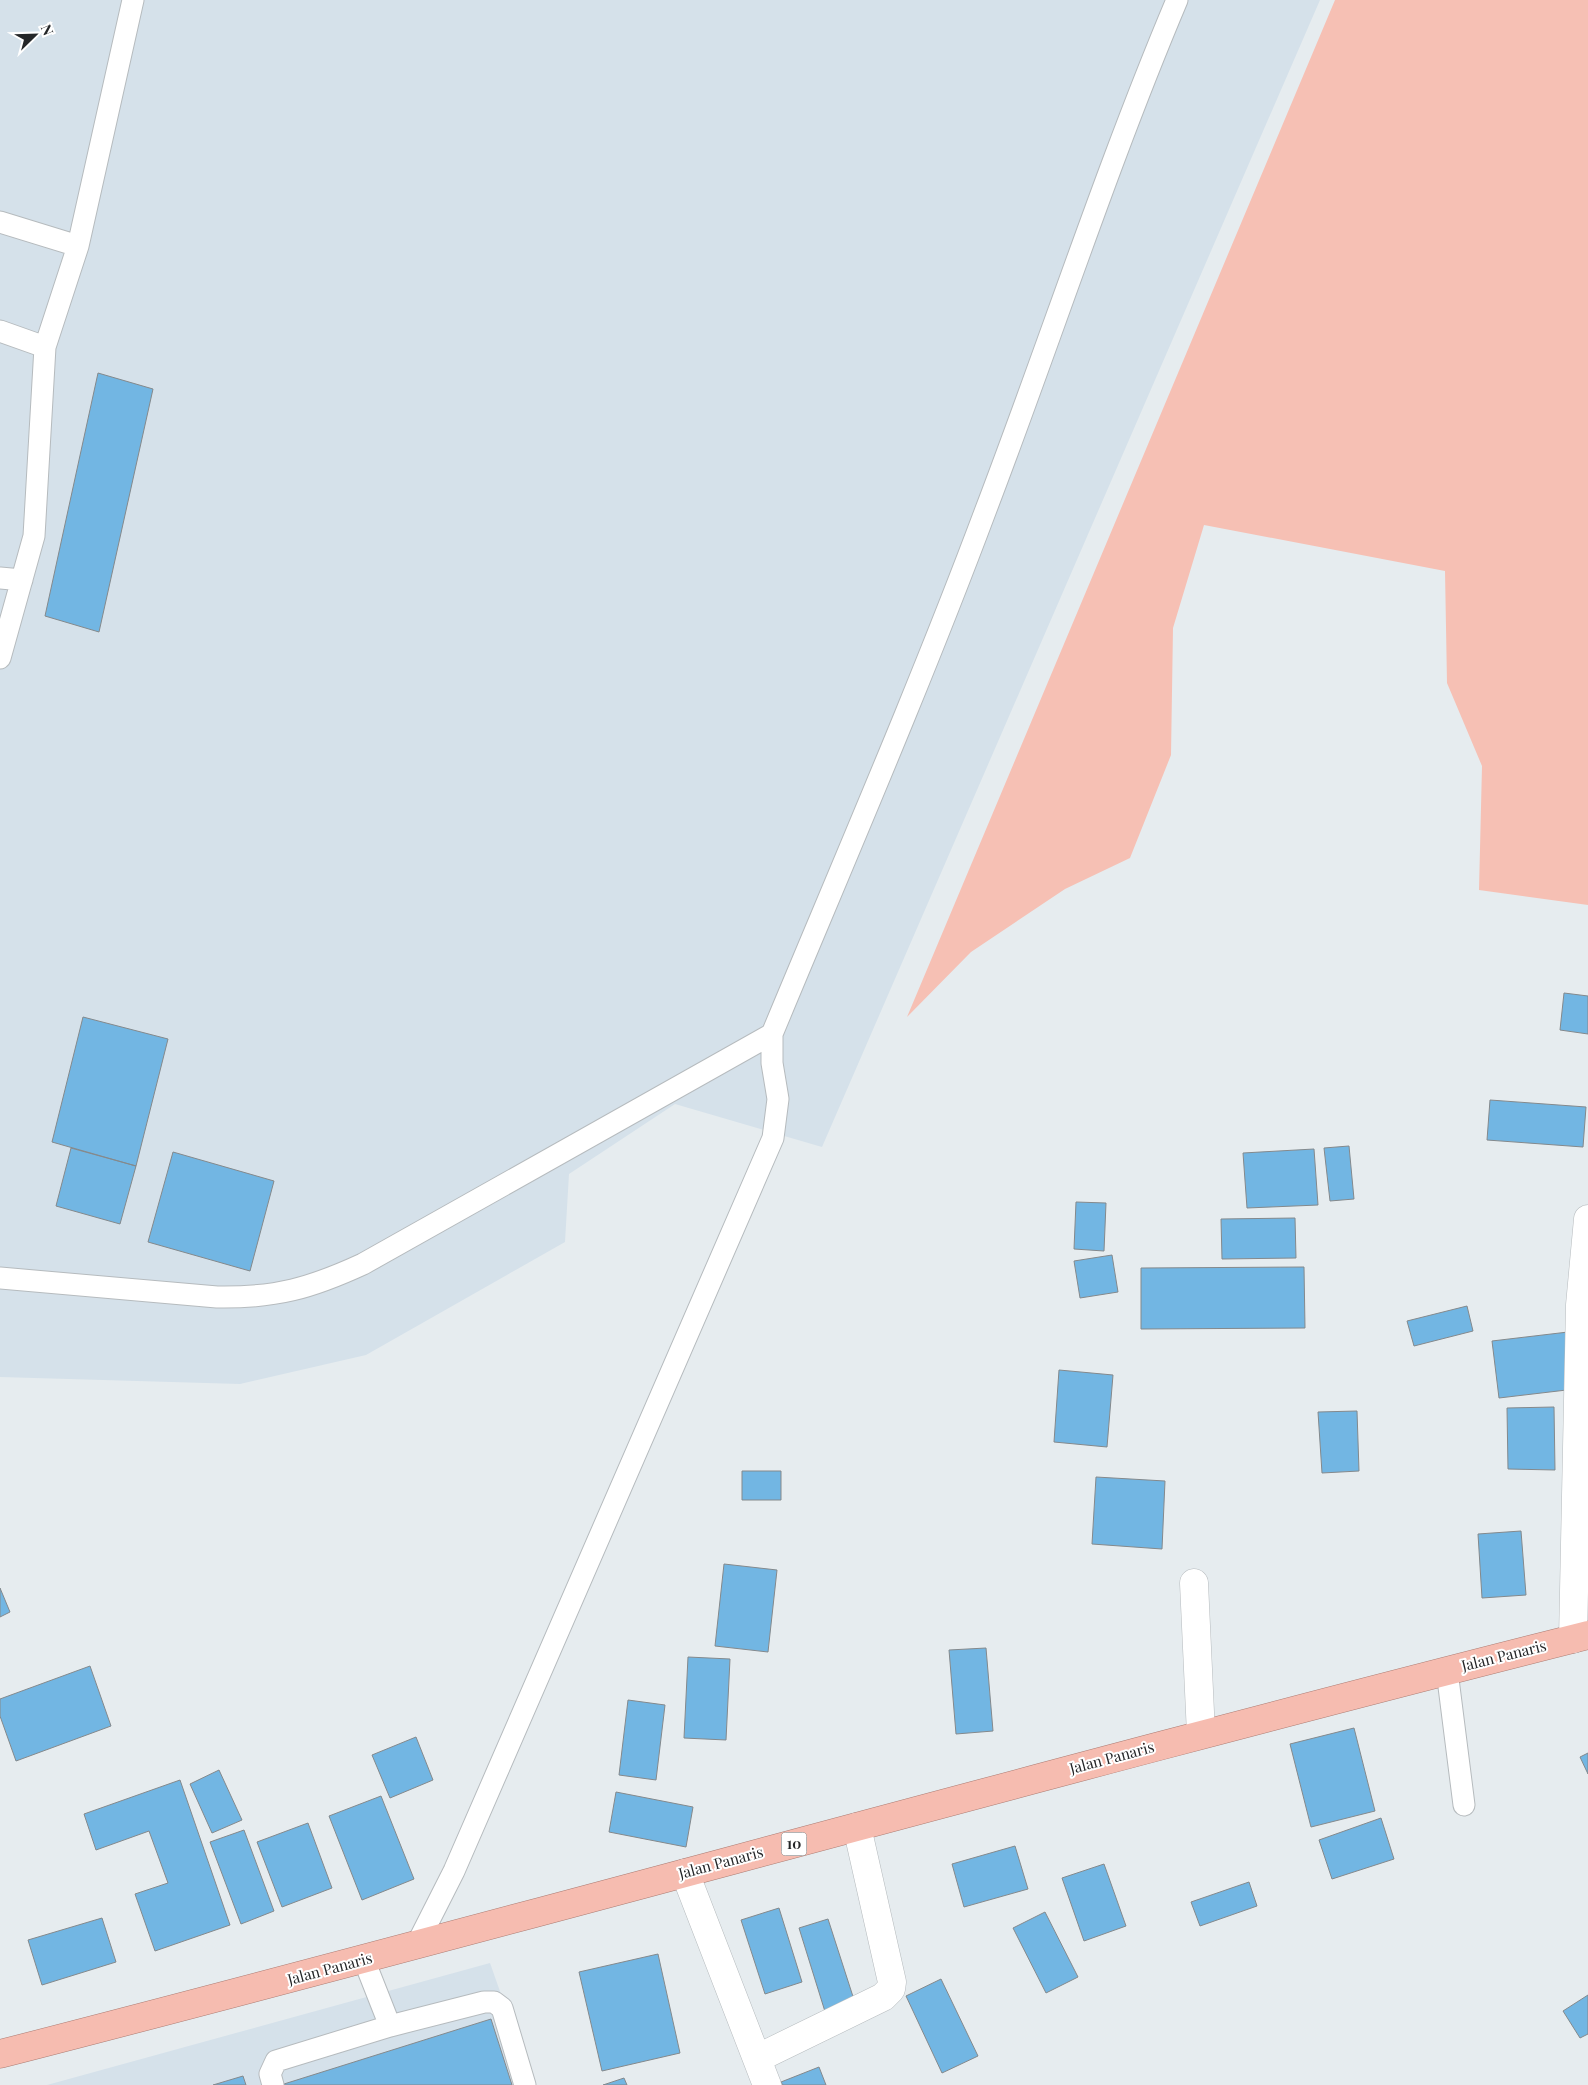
<svg xmlns="http://www.w3.org/2000/svg" width="1588" height="2085" font-family="'Playfair Display',serif">
  <style>
    .built { fill: #d5e1ea }
    .green { fill: #f6c0b4 }
    .building { fill: #72b6e3; stroke: #84898c }
    .lines { fill: none; stroke-linecap: round; stroke-linejoin: round }
    .service-casing { stroke: #b6bbbe; stroke-width: 23 }
    .minor-casing { stroke: #b6bbbe; stroke-width: 29 }
    .trunk-casing { stroke: #ab7c73; stroke-width: 29 }
    .service { stroke: #fff; stroke-width: 21 }
    .minor { stroke: #fff; stroke-width: 28 }
    .trunk { stroke: #f6bcb0; stroke-width: 28 }
    .labels { text-anchor: middle; stroke-width: 4; stroke-linejoin: round; paint-order: stroke }
    .shield { fill: #fff; stroke: #666768; stroke-width: 1 }
    .shield-label { font-size: 14px; font-weight: bold; fill: #242628 }
    .street-label { font-size: 15px; fill: #242628; stroke: #fff }
  </style>
  <rect width="100%" height="100%" fill="#e6ecef"/>
  <path class="built" d="M0,0H1320L822,1147L675,1104L569,1174L565,1242L366,1355L240,1384L0,1377Z
    M490,1963L533,2085H47Z"/>
  <path class="green" d="M1335,0H1588V905L1479,890L1482,766L1447,683L1445,571L1204,525L1173,628L1171,755L1130,858L1065,889L971,952L907,1017Z"/>
  <path class="building" d="M98,373L153,389L99,632L45,616Z
    M1564,993L1588,996V1034L1560,1030Z
    M83,1017L168,1039L136,1166L52,1142Z
    M1490,1100L1586,1107L1583,1147L1487,1140Z
    M1349,1146L1354,1199L1330,1201L1324,1148Z
    M71,1148L136,1166L120,1224L56,1206Z
    M1314,1149L1318,1205L1247,1208L1243,1153Z
    M173,1152L274,1181L250,1271L148,1242Z
    M1076,1202L1106,1203L1104,1251L1074,1249Z
    M1295,1218L1296,1258L1222,1259L1221,1219Z
    M1112,1255L1118,1292L1080,1298L1074,1261Z
    M1304,1267L1305,1328L1141,1329V1268Z
    M1467,1306L1473,1331L1414,1346L1407,1321Z
    M1568,1332L1575,1389L1499,1398L1492,1341Z
    M1059,1370L1113,1375L1107,1447L1054,1442Z
    M1554,1407L1555,1470L1508,1469L1507,1408Z
    M1357,1411L1359,1471L1322,1473L1318,1412Z
    M742,1471H781V1500H742Z
    M1096,1477L1165,1481L1162,1549L1092,1544Z
    M1521,1531L1526,1595L1482,1598L1478,1534Z
    M724,1564L777,1570L768,1652L715,1646Z
    M0,1588L10,1612L0,1617Z
    M986,1648L993,1731L956,1734L949,1650Z
    M688,1657L730,1659L726,1740L684,1738Z
    M90,1666L111,1726L16,1761L0,1716V1699Z
    M628,1700L665,1705L656,1780L619,1775Z
    M1354,1728L1375,1811L1311,1827L1290,1744Z
    M416,1737L433,1780L390,1798L372,1755Z
    M1588,1753V1774L1580,1757Z
    M219,1770L242,1820L212,1833L190,1784Z
    M180,1780L230,1925L155,1951L135,1894L168,1883L149,1831L96,1850L84,1814Z
    M616,1792L693,1807L686,1847L609,1832Z
    M381,1796L414,1879L362,1900L329,1816Z
    M1381,1818L1394,1859L1332,1879L1319,1840Z
    M308,1823L332,1888L282,1907L257,1842Z
    M244,1830L274,1911L241,1924L210,1842Z
    M1015,1846L1028,1889L964,1907L952,1864Z
    M1104,1864L1126,1926L1084,1941L1062,1878Z
    M1249,1882L1257,1906L1200,1926L1191,1902Z
    M779,1908L802,1982L765,1994L741,1920Z
    M1045,1912L1078,1977L1046,1993L1013,1928Z
    M102,1918L116,1962L42,1985L28,1940Z
    M828,1919L857,2009L827,2018L799,1928Z
    M658,1954L680,2053L602,2071L579,1972Z
    M941,1979L978,2056L942,2073L906,1996Z
    M1588,1995V2034L1580,2038L1563,2011Z
    M491,2019L512,2085H284V2084Z
    M819,2067L826,2085H783L781,2082Z
    M243,2076L246,2085H213Z
    M624,2078L627,2085H603Z"/>
  <g class="lines">
    <defs>
      <path id="service" d="M0,222L78,246
        M0,331L45,347
        M0,578L22,580
        M0,658L34,536L45,347L78,246L133,0
        M0,1278L217,1297C276,1298 311,1288 363,1264L772,1034
        M1447,1671L1464,1805
        M416,1946L454,1871L773,1138L778,1099L772,1063V1034C844,861 919,688 985,512C1050,342 1106,168 1177,0
        M364,1960L390,2026
        M273,2085L270,2074L276,2061L390,2026L484,2002H494L502,2008L525,2085"/>
      <path id="minor" d="M1194,1583L1201,1734
        M1573,1639L1580,1305L1588,1219
        M685,1873L767,2085
        M758,2058L883,1997L891,1989L892,1982L857,1827"/>
      <path id="trunk" d="M0,2054C530,1918 1057,1769 1588,1635"/>
    </defs>
    <use href="#service" class="service-casing"/>
    <use href="#minor" class="minor-casing"/>
    <use href="#trunk" class="trunk-casing"/>
    <use href="#service" class="service"/>
    <use href="#minor" class="minor"/>
    <use href="#trunk" class="trunk"/>
  </g>
  <g class="labels">
    <rect class="shield" x="781.5" y="1832.5" width="25" height="23" rx="4"/>
    <g class="shield-label">
      <text x="794" y="1849">10</text>
    </g>
    <g class="street-label">
      <text transform="translate(1504 1656) rotate(-14)" y="5">Jalan Panaris</text>
      <text transform="translate(1112 1758) rotate(-15)" y="5">Jalan Panaris</text>
      <text transform="translate(721 1863) rotate(-15)" y="5">Jalan Panaris</text>
      <text transform="translate(330 1969) rotate(-15)" y="5">Jalan Panaris</text>
    </g>
  </g>
  <g transform="translate(35 35) rotate(67)" stroke="#ffffff" stroke-width="4" paint-order="stroke">
  <path d="M0-4L9 19L0 12L-9 19Z" fill="#242628"/>
  <text y="-8" font-size="14" font-weight="bold" text-anchor="middle" fill="#242628">N</text>
  </g>
</svg>
